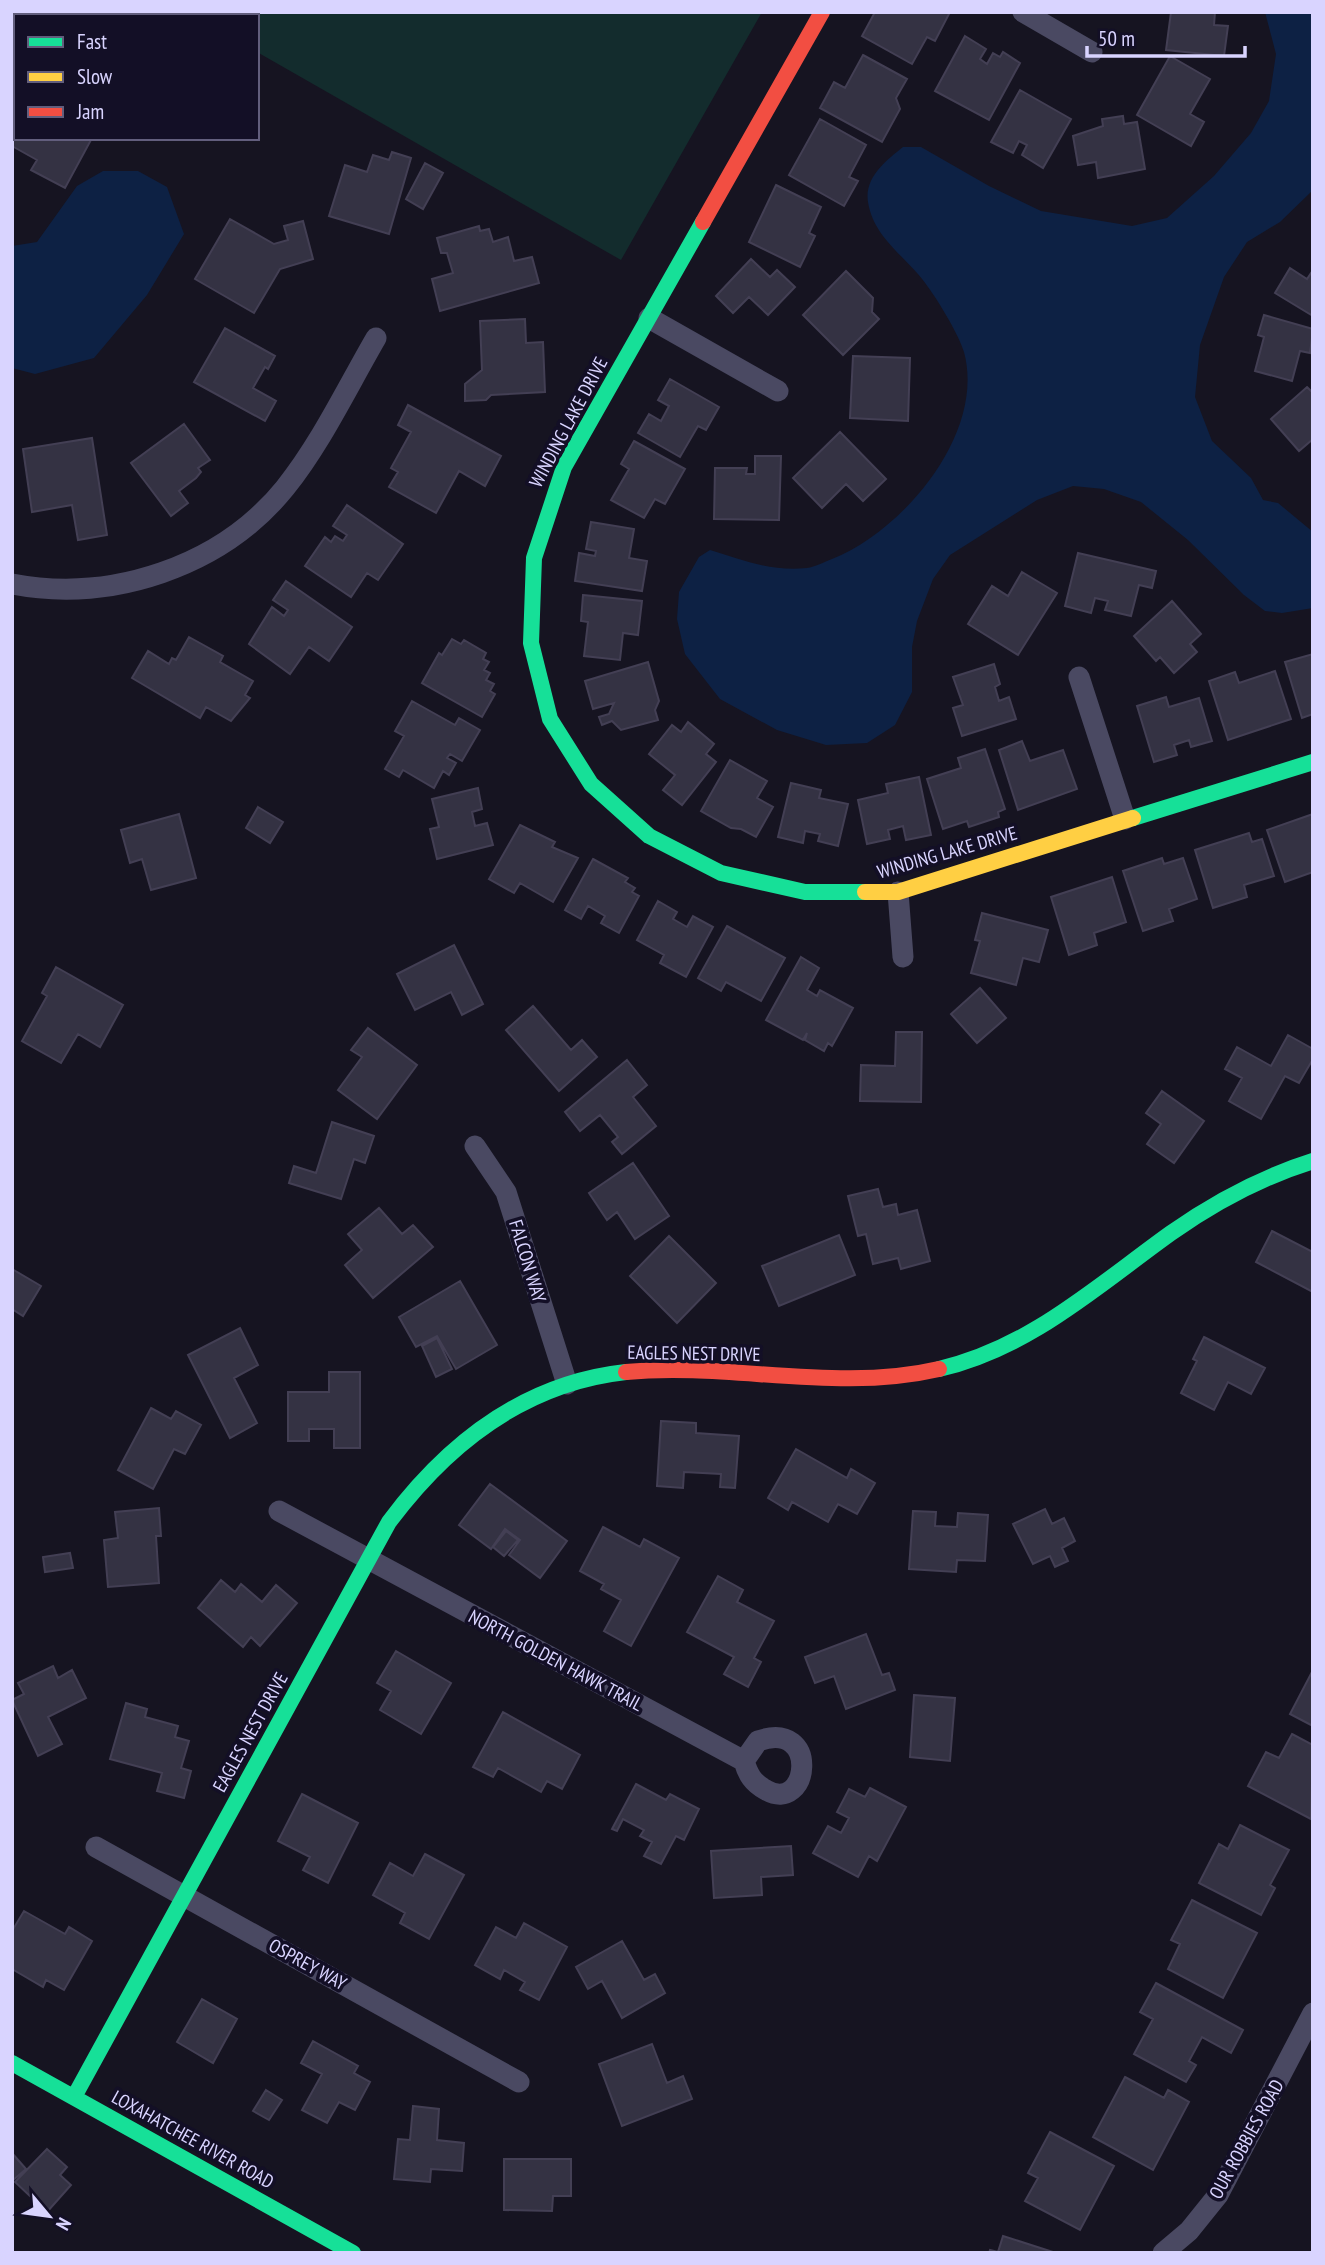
<svg xmlns="http://www.w3.org/2000/svg" width="1325" height="2265" font-family="'PT Sans Narrow',sans-serif">
  <style>
    .green { fill: #132c2d }
    .water { fill: #0d2144 }
    .building { fill: #343243; stroke: #433f54; stroke-width: 2 }
    .lines { fill: none; stroke-linecap: round; stroke-linejoin: round }
    .street { stroke: #4a4962; stroke-width: 21 }
    .fast { stroke: #16e098; stroke-width: 16 }
    .slow { stroke: #ffcf43; stroke-width: 16 }
    .jam { stroke: #f24e42; stroke-width: 16 }
    .labels { text-anchor: middle; stroke-width: 7; stroke-linejoin: round; paint-order: stroke }
    .street-label { font-size: 19px; fill: #d9d4ff; stroke: #130f26 }
  </style>
  <rect width="100%" height="100%" fill="#161421"/>
  <path class="green" d="M187,12H762L621,260L257,52V16H193Z"/>
  <path class="water" d="M1265,12H1313V190L1280,222L1247,242L1224,277L1200,345L1195,397L1212,441L1251,478L1263,500L1278,503L1313,532V608L1282,613L1265,611L1244,595L1188,540L1141,502L1104,489L1073,486L1037,500L950,555L933,579L917,621L912,647V692L895,725L867,743L826,745L777,730L720,699L685,654L677,619L679,592L699,557L710,550C742,560 772,572 807,568C815,567 824,562 832,559C903,531 986,433 964,352C959,335 939,302 928,287C909,258 874,240 868,202C864,177 887,160 903,147H921L989,186L1041,211L1132,226L1167,218L1214,176L1251,133L1269,101L1276,54Z
    M103,171H138L167,187L184,234L147,295L94,358L35,374L12,368V246L37,242L77,186Z"/>
  <path class="building" d="M875,12H950L935,41L927,37L912,64L862,36Z
    M1171,12H1215L1214,25L1228,26L1224,56L1166,50Z
    M965,36L986,49L980,59L987,64L993,53L1000,57L1003,52L1020,63L989,120L935,91Z
    M863,55L907,79L896,98L900,109L882,142L820,108L834,82L845,88Z
    M1170,56L1210,79L1190,114L1204,122L1191,146L1137,115Z
    M1020,90L1071,119L1043,168L1022,155L1027,145L1019,141L1013,153L991,142Z
    M1123,116L1124,124L1137,122L1145,169L1098,178L1096,162L1078,165L1073,136L1103,126L1102,119Z
    M820,119L866,145L849,177L858,181L844,206L789,175Z
    M16,122V138H92L65,188L31,170L37,160L12,146V129Z
    M392,152L411,158L389,234L329,216L345,165L367,172L373,155L389,160Z
    M425,163L443,173L423,209L406,199Z
    M776,185L821,207L809,233L815,236L800,267L749,242Z
    M230,219L274,244L288,240L284,226L303,221L313,259L280,269L254,313L195,279Z
    M479,226L480,231L489,229L493,242L508,237L514,261L532,257L539,283L440,311L432,279L453,273L447,253H441L437,238Z
    M751,259L770,277L777,270L795,287L768,315L749,297L733,313L716,296Z
    M1290,268L1307,279L1313,270V316L1275,293Z
    M846,271L873,298L872,312L879,319L843,355L803,315Z
    M1264,315L1313,329L1310,353L1300,351L1292,381L1255,371L1264,337L1258,335Z
    M525,319L526,343L543,342L545,392L491,395L486,400L465,401V384L482,370L480,321Z
    M225,328L275,356L268,369L265,367L253,388L276,401L265,421L194,382Z
    M853,356L910,358L908,421L850,418Z
    M670,379L719,407L706,430L698,426L680,457L638,433L649,414L661,421L669,406L658,400Z
    M1307,387L1313,393V439L1299,451L1271,419Z
    M408,405L501,456L485,486L459,471L436,513L389,487L398,472L391,468L411,432L398,425Z
    M184,424L210,460L198,468L201,472L196,478L179,491L188,503L171,516L131,463Z
    M840,432L886,479L863,501L846,484L822,508L793,478Z
    M92,438L107,535L78,540L72,505L32,512L23,449Z
    M634,441L685,469L665,504L655,499L644,518L611,500L629,469L621,464Z
    M755,456H781L779,520L714,519L715,468H747L746,474H755Z
    M347,505L403,544L378,580L367,573L351,597L305,566L325,537L331,542L335,536L343,541L347,535L333,526Z
    M591,522L634,529L629,558L647,561L642,591L575,581L579,553L595,556L596,551L586,549Z
    M1078,553L1156,571L1152,588L1139,585L1131,616L1105,610L1108,601L1095,598L1091,613L1065,606Z
    M1022,572L1057,593L1018,655L968,624L992,586L1008,596Z
    M286,581L352,627L329,661L309,647L290,674L249,644L272,607L284,616L288,610L273,600Z
    M583,595L642,601L638,635L623,633L620,660L584,656L588,622L581,621Z
    M1172,601L1201,634L1190,644L1197,652L1174,673L1160,657L1156,661L1134,636Z
    M189,637L223,656L220,662L253,681L245,695L250,698L231,721L206,707L200,718L132,678L148,651L169,664L172,658L176,660Z
    M452,639L461,644L464,640L486,653L483,659L489,662L484,670L490,673L486,680L494,684L490,691L495,694L482,717L422,683L439,653L442,655Z
    M1313,654V714L1302,718L1285,662Z
    M648,662L659,701L655,710L658,720L621,730L612,721L602,725L599,717L609,714L614,703L593,709L585,681Z
    M994,664L1000,684L995,687L999,701L1009,697L1016,719L962,736L953,708L963,705L953,677Z
    M1275,671L1291,719L1228,740L1209,681L1235,672L1239,683Z
    M1166,697L1169,707L1199,698L1212,741L1191,747L1189,740L1174,745L1177,755L1154,762L1137,706Z
    M412,701L455,725L459,718L480,730L462,761L450,754L447,758L456,763L449,775L443,771L434,788L403,770L399,777L385,769L404,736L395,731Z
    M688,722L714,744L706,754L716,762L682,805L663,790L675,775L649,754L672,725L681,732Z
    M1022,741L1030,761L1063,750L1077,789L1018,810L999,750Z
    M985,749L1005,809L998,812L999,817L969,827L967,821L943,829L927,779L961,768L958,758Z
    M730,760L767,781L757,798L773,807L756,837L741,829L731,828L701,811Z
    M919,777L931,835L906,840L903,826L888,830L890,839L867,844L858,800L888,793L886,784Z
    M791,783L821,790L819,798L848,804L838,846L818,841L820,834L805,831L803,843L778,837Z
    M478,788L482,809L472,812L475,826L487,823L493,845L437,859L430,829L439,827L432,799Z
    M258,807L283,822L270,843L246,828Z
    M179,814L196,878L151,890L142,859L130,863L121,830Z
    M1313,814V872L1285,882L1267,830Z
    M520,825L555,842L552,847L578,858L553,902L520,883L514,893L489,879Z
    M1249,833L1252,842L1262,839L1274,876L1244,885L1247,897L1213,908L1195,850Z
    M1162,858L1164,864L1183,858L1197,899L1169,909L1173,921L1143,931L1123,871Z
    M593,859L628,878L625,882L635,888L632,892L639,896L619,933L601,923L605,916L588,906L581,919L565,910Z
    M1112,877L1126,922L1094,933L1097,945L1069,955L1051,897Z
    M658,901L677,912L673,919L687,927L693,916L713,927L686,977L660,963L664,955L637,940Z
    M982,913L1048,930L1039,962L1023,958L1016,985L971,973L980,941L975,940Z
    M727,926L785,958L761,1001L726,982L721,991L698,978Z
    M454,945L483,1004L462,1015L451,992L415,1010L397,974Z
    M801,957L819,968L807,990L817,996L820,990L853,1008L832,1046L828,1043L824,1051L805,1040L807,1033L803,1040L766,1020Z
    M56,967L123,1005L100,1047L78,1034L61,1063L22,1041L47,996L42,993Z
    M980,988L1006,1018L977,1043L951,1014Z
    M533,1006L571,1050L582,1040L597,1057L559,1091L506,1030Z
    M368,1028L417,1065L377,1119L338,1090L362,1057L351,1050Z
    M896,1032H922L921,1102L860,1101L861,1065L895,1066Z
    M1288,1035L1313,1049V1059L1299,1083L1285,1076L1261,1119L1229,1101L1242,1078L1225,1069L1237,1047L1271,1066Z
    M627,1060L647,1085L633,1097L656,1126L622,1154L612,1142L618,1137L600,1115L580,1131L565,1112Z
    M1162,1091L1204,1121L1174,1163L1147,1144L1161,1124L1146,1113Z
    M332,1122L374,1136L365,1163L354,1159L341,1199L289,1183L294,1166L316,1173Z
    M633,1163L669,1216L635,1239L617,1212L607,1220L589,1193Z
    M878,1189L883,1207L896,1204L898,1215L917,1210L930,1261L901,1269L898,1258L873,1264L866,1234L858,1236L848,1196Z
    M379,1208L402,1234L413,1225L433,1247L373,1298L345,1265L362,1250L348,1234Z
    M1272,1231L1313,1252V1292L1256,1262Z
    M839,1235L855,1275L779,1306L762,1266Z
    M669,1236L716,1283L677,1323L630,1276Z
    M12,1269L41,1286L23,1316L12,1309Z
    M460,1281L497,1345L456,1369L437,1336L416,1347L399,1317Z
    M240,1328L258,1365L234,1378L257,1423L230,1438L188,1355Z
    M1204,1337L1265,1368L1251,1394L1228,1382L1214,1410L1181,1393L1197,1361L1193,1359Z
    M437,1338L452,1369L436,1377L422,1346Z
    M329,1372H360V1448H334V1429H309V1441H288V1392H329Z
    M151,1408L171,1419L176,1411L201,1425L185,1454L174,1449L153,1489L118,1470Z
    M661,1421L696,1423V1433L739,1436L735,1488L720,1487L721,1474L684,1472L683,1488L657,1486Z
    M796,1449L847,1478L851,1469L875,1483L857,1514L838,1504L828,1522L792,1502L788,1510L768,1498Z
    M490,1484L567,1541L540,1578L509,1555L520,1540L505,1529L491,1549L459,1525Z
    M159,1508L161,1536H156L159,1583L108,1587L104,1540L118,1538L115,1512Z
    M1045,1509L1052,1524L1064,1518L1075,1541L1062,1548L1068,1561L1055,1567L1050,1556L1033,1564L1013,1524Z
    M913,1511L936,1512L935,1526L957,1527L958,1513L988,1515L985,1561L957,1560L956,1572L909,1569Z
    M603,1527L640,1547L644,1539L679,1558L631,1646L604,1631L621,1600L601,1589L604,1584L580,1571Z
    M506,1531L518,1540L504,1556L493,1547Z
    M70,1553L73,1568L45,1572L43,1557Z
    M718,1576L743,1590L737,1602L774,1621L754,1658L761,1662L748,1687L724,1674L734,1657L687,1632Z
    M221,1580L235,1592L241,1584L262,1602L276,1585L297,1603L260,1646L251,1637L243,1647L198,1608Z
    M866,1634L882,1675L889,1673L895,1690L846,1709L834,1676L815,1683L805,1657Z
    M396,1651L451,1683L421,1734L380,1710L391,1691L377,1683Z
    M53,1666L58,1678L72,1670L86,1698L48,1717L62,1744L38,1756L12,1700L24,1694L18,1683Z
    M1313,1670V1726L1290,1714Z
    M914,1695L955,1698L950,1761L910,1757Z
    M126,1703L147,1709L145,1717L178,1726L175,1737L189,1741L181,1768L191,1771L184,1798L157,1791L162,1773L110,1759Z
    M503,1712L580,1755L562,1789L547,1781L541,1792L498,1768L493,1777L473,1767Z
    M1292,1734L1313,1745L1311,1819L1248,1786L1266,1752L1279,1758Z
    M636,1784L666,1800L670,1794L699,1809L684,1840L676,1836L661,1864L644,1856L652,1842L640,1836L644,1830L623,1819L617,1831L612,1829Z
    M870,1788L906,1807L877,1861L869,1856L858,1877L813,1853L828,1826L841,1833L849,1818L837,1812L849,1789L865,1797Z
    M302,1794L358,1823L328,1883L303,1870L310,1857L278,1841Z
    M1240,1825L1289,1850L1270,1885L1275,1888L1261,1915L1199,1883L1219,1844L1228,1849Z
    M791,1846L793,1875L761,1877L762,1895L714,1898L711,1851Z
    M425,1854L464,1875L429,1939L400,1923L405,1913L373,1895L390,1863L413,1876Z
    M1192,1900L1257,1933L1223,1998L1168,1969L1180,1944L1171,1940Z
    M24,1911L65,1934L69,1927L92,1941L64,1990L46,1980L43,1987L12,1969V1931Z
    M524,1923L567,1947L539,2000L520,1990L525,1982L504,1970L500,1979L475,1965L496,1927L516,1938Z
    M622,1941L644,1980L655,1974L665,1993L622,2018L602,1981L588,1989L576,1967Z
    M1156,1983L1243,2030L1231,2053L1202,2037L1189,2061L1196,2065L1186,2082L1134,2054L1153,2019L1140,2012Z
    M202,1999L237,2019L213,2063L177,2042Z
    M313,2041L358,2066L354,2073L370,2082L355,2110L339,2102L327,2123L302,2110L322,2074L301,2063Z
    M652,2044L667,2083L683,2076L692,2099L622,2126L599,2064Z
    M1125,2077L1164,2098L1168,2090L1189,2102L1153,2170L1093,2137Z
    M266,2090L282,2100L269,2120L253,2111Z
    M413,2106L439,2109L437,2140L464,2143L462,2171L431,2169L430,2182L394,2179L398,2139L410,2140Z
    M1050,2132L1114,2166L1080,2230L1025,2201L1038,2178L1028,2173Z
    M47,2149L67,2167L60,2175L71,2185L47,2212L15,2182Z
    M12,2153L26,2169L12,2181Z
    M504,2159H571V2196H553L552,2211L504,2210Z
    M1003,2236L1056,2253H989L990,2250L998,2252Z"/>
  <g class="lines">
    <path class="street" d="M60,12L62,16
      M1023,12L1092,52
      M649,318L778,391
      M12,584C111,603 221,567 285,488C321,443 347,388 376,338
      M1079,677L1125,819
      M898,892L903,957
      M475,1146L506,1192L567,1384
      M279,1511L744,1761L758,1741C821,1719 809,1815 766,1790C753,1783 748,1775 744,1761
      M96,1847L519,2082
      M1163,2253L1189,2231L1218,2195L1313,2013"/>
    <path class="fast" d="M703,222L564,467L534,558L531,643L550,719L591,784L649,836L721,873L805,892H865
      M1133,818L1313,762
      M939,1369C1030,1348 1097,1286 1171,1233C1215,1202 1262,1177 1313,1161
      M12,2063L353,2253
      M74,2097L389,1522C448,1443 525,1383 626,1372"/>
    <path class="slow" d="M865,892H898L1133,818"/>
    <path class="jam" d="M703,222L822,12
      M626,1372C730,1362 836,1393 939,1369"/>
  </g>
  <g class="labels">
    <g class="street-label">
      <text transform="translate(568 422) rotate(-62)" y="7">WINDING LAKE DRIVE</text>
      <text transform="translate(947 852) rotate(-16)" y="7">WINDING LAKE DRIVE</text>
      <text transform="translate(528 1261) rotate(73)" y="7">FALCON WAY</text>
      <text transform="translate(694 1353) rotate(1)" y="7">EAGLES NEST DRIVE</text>
      <text transform="translate(556 1660) rotate(28)" y="7">NORTH GOLDEN HAWK TRAIL</text>
      <text transform="translate(250 1732) rotate(-61)" y="7">EAGLES NEST DRIVE</text>
      <text transform="translate(308 1964) rotate(29)" y="7">OSPREY WAY</text>
      <text transform="translate(193 2139) rotate(29)" y="7">LOXAHATCHEE RIVER ROAD</text>
      <text transform="translate(1246 2139) rotate(-61)" y="7">OUR ROBBIES ROAD</text>
    </g>
  </g>
  <rect width="1325" height="2265" fill="none" stroke="#d9d4ff" stroke-width="28"/>
  <rect x="14" y="14" width="245" height="126" fill="#130f26" stroke="#625e7d" stroke-width="2"/>
  <rect x="28" y="37" width="35" height="10" fill="#16e098" stroke="#625e7d" stroke-width="2"/>
  <text x="77" y="49" font-size="21" fill="#d9d4ff">Fast</text>
  <rect x="28" y="72" width="35" height="10" fill="#ffcf43" stroke="#625e7d" stroke-width="2"/>
  <text x="77" y="84" font-size="21" fill="#d9d4ff">Slow</text>
  <rect x="28" y="107" width="35" height="10" fill="#f24e42" stroke="#625e7d" stroke-width="2"/>
  <text x="77" y="119" font-size="21" fill="#d9d4ff">Jam</text>
  <g transform="translate(49 2216) rotate(119)" stroke="#130f26" stroke-width="5" paint-order="stroke">
  <path d="M0-5L12 26L0 18L-12 26Z" fill="#d9d4ff"/>
  <text y="-10" font-size="19" font-weight="bold" text-anchor="middle" fill="#d9d4ff">N</text>
  </g>
  <path d="M1087 46v10h158v-10" fill="none" stroke="#d9d4ff" stroke-width="3.5"/>
  <text x="1098" y="46" font-size="21" fill="#d9d4ff" stroke="#130f26" stroke-width="5" paint-order="stroke">50 m</text>
</svg>
